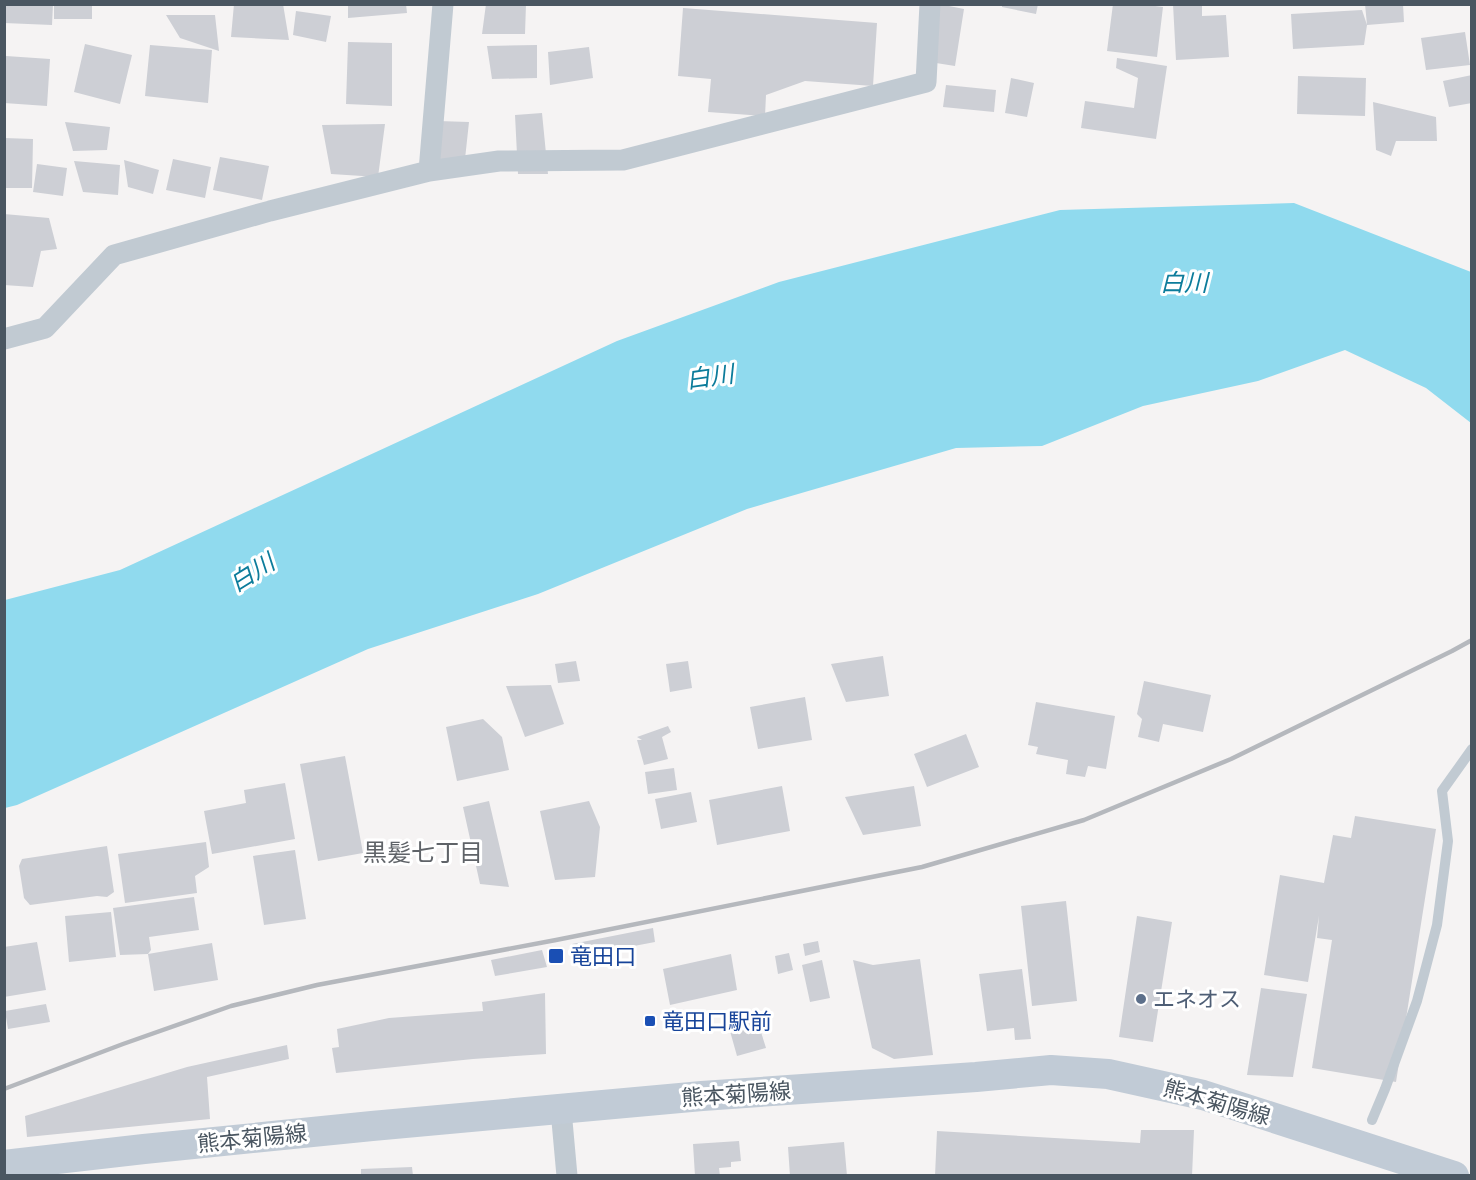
<svg xmlns="http://www.w3.org/2000/svg" width="1476" height="1180" font-family="Karla,'Noto Sans JP',sans-serif">
  <style>
    .water { fill: #90daee }
    .building { fill: #cdcfd5 }
    .lines { fill: none; stroke-linecap: round; stroke-linejoin: round }
    .service { stroke: #c1cad2; stroke-width: 10 }
    .minor { stroke: #c1cad2; stroke-width: 21 }
    .secondary { stroke: #c1cbd6; stroke-width: 30 }
    .rail { stroke: #b5b8bd; stroke-width: 4.5 }
    .transit-dot { fill: #1a4fb4; stroke: #fff; stroke-width: 2 }
    .service-dot { fill: #5c6f8a; stroke: #fff; stroke-width: 2 }
    .labels { text-anchor: middle; stroke-width: 6; stroke-linejoin: round; paint-order: stroke }
    .transit-label { font-size: 22px; fill: #164399; stroke: #fff; text-anchor: start }
    .service-label { font-size: 22px; fill: #4e5e75; stroke: #fff; text-anchor: start }
    .street-label { font-size: 22px; fill: #4a5661; stroke: #fff }
    .water-label { font-size: 24px; font-style: italic; fill: #0c7c9b; stroke: #fff }
    .neighbourhood-label { font-size: 24px; fill: #5f6368; stroke: #fff }
  </style>
  <rect width="100%" height="100%" fill="#f5f3f3"/>
  <path class="water" d="M1294,203L1471,272V423L1426,388L1345,350L1258,381L1143,406L1042,446L956,448L747,509L538,594L368,649L17,805L5,808V600L120,570L617,341L779,282L1060,210Z"/>
  <path class="building" d="M5,4H53L52,25L4,23Z
    M54,4H92V19H54Z
    M234,4H283L289,40L231,37Z
    M348,4H406L407,13L348,18Z
    M486,4H526L525,34H482Z
    M939,4L964,9L955,66L917,60Z
    M1002,4H1038L1036,14L1002,7Z
    M1113,4H1140L1163,7L1157,57L1107,51Z
    M1173,4H1202V16L1226,15L1229,57L1176,60Z
    M1365,4H1403L1404,22L1367,25L1364,45L1293,49L1291,14L1362,10L1367,25Z
    M683,8L877,23L873,86L805,81L766,95L765,116L708,112L711,79L678,76Z
    M296,11L331,16L326,42L293,35Z
    M166,15H215L219,51L180,38Z
    M1465,32L1470,65L1426,70L1421,38Z
    M348,42L392,43V106L346,104Z
    M85,44L132,55L120,104L74,92Z
    M150,45L212,50L208,103L145,96Z
    M537,45V78L492,79L487,46Z
    M589,47L593,78L550,85L548,52Z
    M6,56L50,59L47,106L4,103Z
    M1117,58L1167,66L1156,139L1081,128L1085,101L1134,108L1138,78L1116,68Z
    M1472,75V103L1449,107L1443,81Z
    M1298,76L1366,78L1365,116L1297,114Z
    M1011,78L1034,83L1027,117L1005,113Z
    M946,85L996,90L994,112L943,107Z
    M1373,102L1436,117L1437,141H1396L1391,156L1376,150Z
    M542,113L548,174H518L515,115Z
    M438,121L469,122L465,159L435,162Z
    M65,122L110,127L107,150L73,151Z
    M385,124L378,177L331,174L322,125Z
    M4,138L33,139L32,188H4Z
    M220,157L269,166L262,200L213,190Z
    M173,159L211,167L205,198L166,190Z
    M124,160L159,170L153,194L128,187Z
    M74,161L120,165L118,195L83,192Z
    M37,164L67,168L63,196L33,192Z
    M4,214L49,218L57,249L41,251L33,287L4,285Z
    M883,656L889,696L846,702L831,664Z
    M576,661L580,681L558,683L555,664Z
    M688,661L692,688L670,692L666,664Z
    M1144,681L1211,695L1203,732L1163,724L1159,742L1138,737L1142,719L1137,714Z
    M551,685L564,724L525,737L506,686Z
    M805,697L812,740L758,749L750,707Z
    M1036,702L1115,716L1106,769L1088,766L1085,777L1066,774L1068,760L1036,754L1038,747L1028,745Z
    M483,719L502,737L509,770L457,781L446,727Z
    M668,726L671,732L662,737L668,759L644,765L637,740H642L637,737Z
    M966,734L979,767L927,787L914,754Z
    M345,756L363,853L318,861L300,764Z
    M674,768L677,790L648,794L645,772Z
    M285,783L295,839L212,854L204,811L246,803L244,790Z
    M782,786L790,831L717,845L709,800Z
    M914,786L921,826L863,835L845,797Z
    M691,792L697,822L661,829L655,799Z
    M489,801L509,887L480,884L463,807Z
    M589,801L600,827L595,877L555,880L540,811Z
    M1355,816L1436,829L1396,1082L1312,1068L1332,940L1317,938L1319,916L1308,982L1264,975L1280,875L1324,883L1333,835L1351,838Z
    M206,842L209,867L195,876L197,893L125,903L118,854Z
    M107,846L114,892L107,897L97,896L30,905L24,898L19,866L22,859Z
    M295,850L306,919L264,925L253,856Z
    M194,897L199,930L149,937L151,950L148,954L120,955L113,908Z
    M1066,901L1077,1001L1032,1006L1021,906Z
    M111,912L116,957L69,962L65,916Z
    M1137,916L1172,922L1153,1042L1119,1037Z
    M653,928L655,942L576,957L572,944Z
    M818,941L820,952L805,956L803,944Z
    M37,942L46,990L4,997V947Z
    M212,943L218,980L154,991L148,954Z
    M542,950L547,967L495,976L491,960Z
    M789,953L793,970L778,974L775,956Z
    M731,954L737,990L670,1005L663,969Z
    M920,959L933,1055L894,1059L872,1048L853,960L873,965Z
    M822,960L830,998L810,1002L802,965Z
    M1022,969L1031,1039L1015,1040L1014,1028L987,1031L979,974Z
    M1261,988L1307,994L1293,1077L1247,1075Z
    M545,993L546,1054L473,1059L336,1073L332,1048L339,1047L337,1029L389,1018L483,1011L482,1002Z
    M46,1004L50,1022L8,1029L5,1011Z
    M756,1016L766,1048L737,1056L728,1024Z
    M287,1045L289,1059L207,1077L210,1119L27,1137L25,1116L187,1067Z
    M1141,1130H1194L1192,1176H935L937,1131L1140,1143Z
    M739,1141L741,1161L731,1162V1167L719,1168L720,1176H695L693,1144Z
    M844,1142L847,1176H790L788,1147Z
    M412,1167L413,1176H361V1169Z"/>
  <g class="lines">
    <path class="service" d="M1372,1120L1385,1089L1417,1001L1437,925L1448,841L1442,791L1472,749"/>
    <path class="minor" d="M429,171L443,4
      M4,339L45,328L114,255L270,211L429,171L499,161L623,160L926,82L930,4
      M561,1110L567,1176"/>
    <path class="secondary" d="M4,1165L144,1149L372,1126L702,1096L976,1077L1051,1070L1108,1074L1203,1095L1454,1176"/>
    <path class="rail" d="M4,1089L123,1044L231,1006L317,985L556,940L922,867L1084,820L1231,759L1452,651L1472,640"/>
  </g>
  <g class="transit-dot">
    <rect x="548" y="948" width="16" height="16" rx="3"/>
    <rect x="644" y="1015" width="12" height="12" rx="3"/>
  </g>
  <circle class="service-dot" cx="1141" cy="999" r="6"/>
  <g class="labels">
    <g class="transit-label">
      <text x="570" y="964">竜田口</text>
      <text x="662" y="1029">竜田口駅前</text>
    </g>
    <g class="service-label">
      <text x="1153" y="1007">エネオス</text>
    </g>
    <g class="street-label">
      <text transform="translate(736 1094) rotate(-4)" y="8">熊本菊陽線</text>
      <text transform="translate(1217 1102) rotate(16)" y="8">熊本菊陽線</text>
      <text transform="translate(252 1138) rotate(-6)" y="8">熊本菊陽線</text>
    </g>
    <g class="water-label">
      <text x="1184" y="291">白川</text>
      <text transform="translate(710 377) rotate(-8)" y="8">白川</text>
      <text transform="translate(252 573) rotate(-32)" y="8">白川</text>
    </g>
    <g class="neighbourhood-label">
      <text x="423" y="861">黒髪七丁目</text>
    </g>
  </g>
  <rect width="1476" height="1180" fill="none" stroke="#4a5661" stroke-width="12"/>
</svg>
